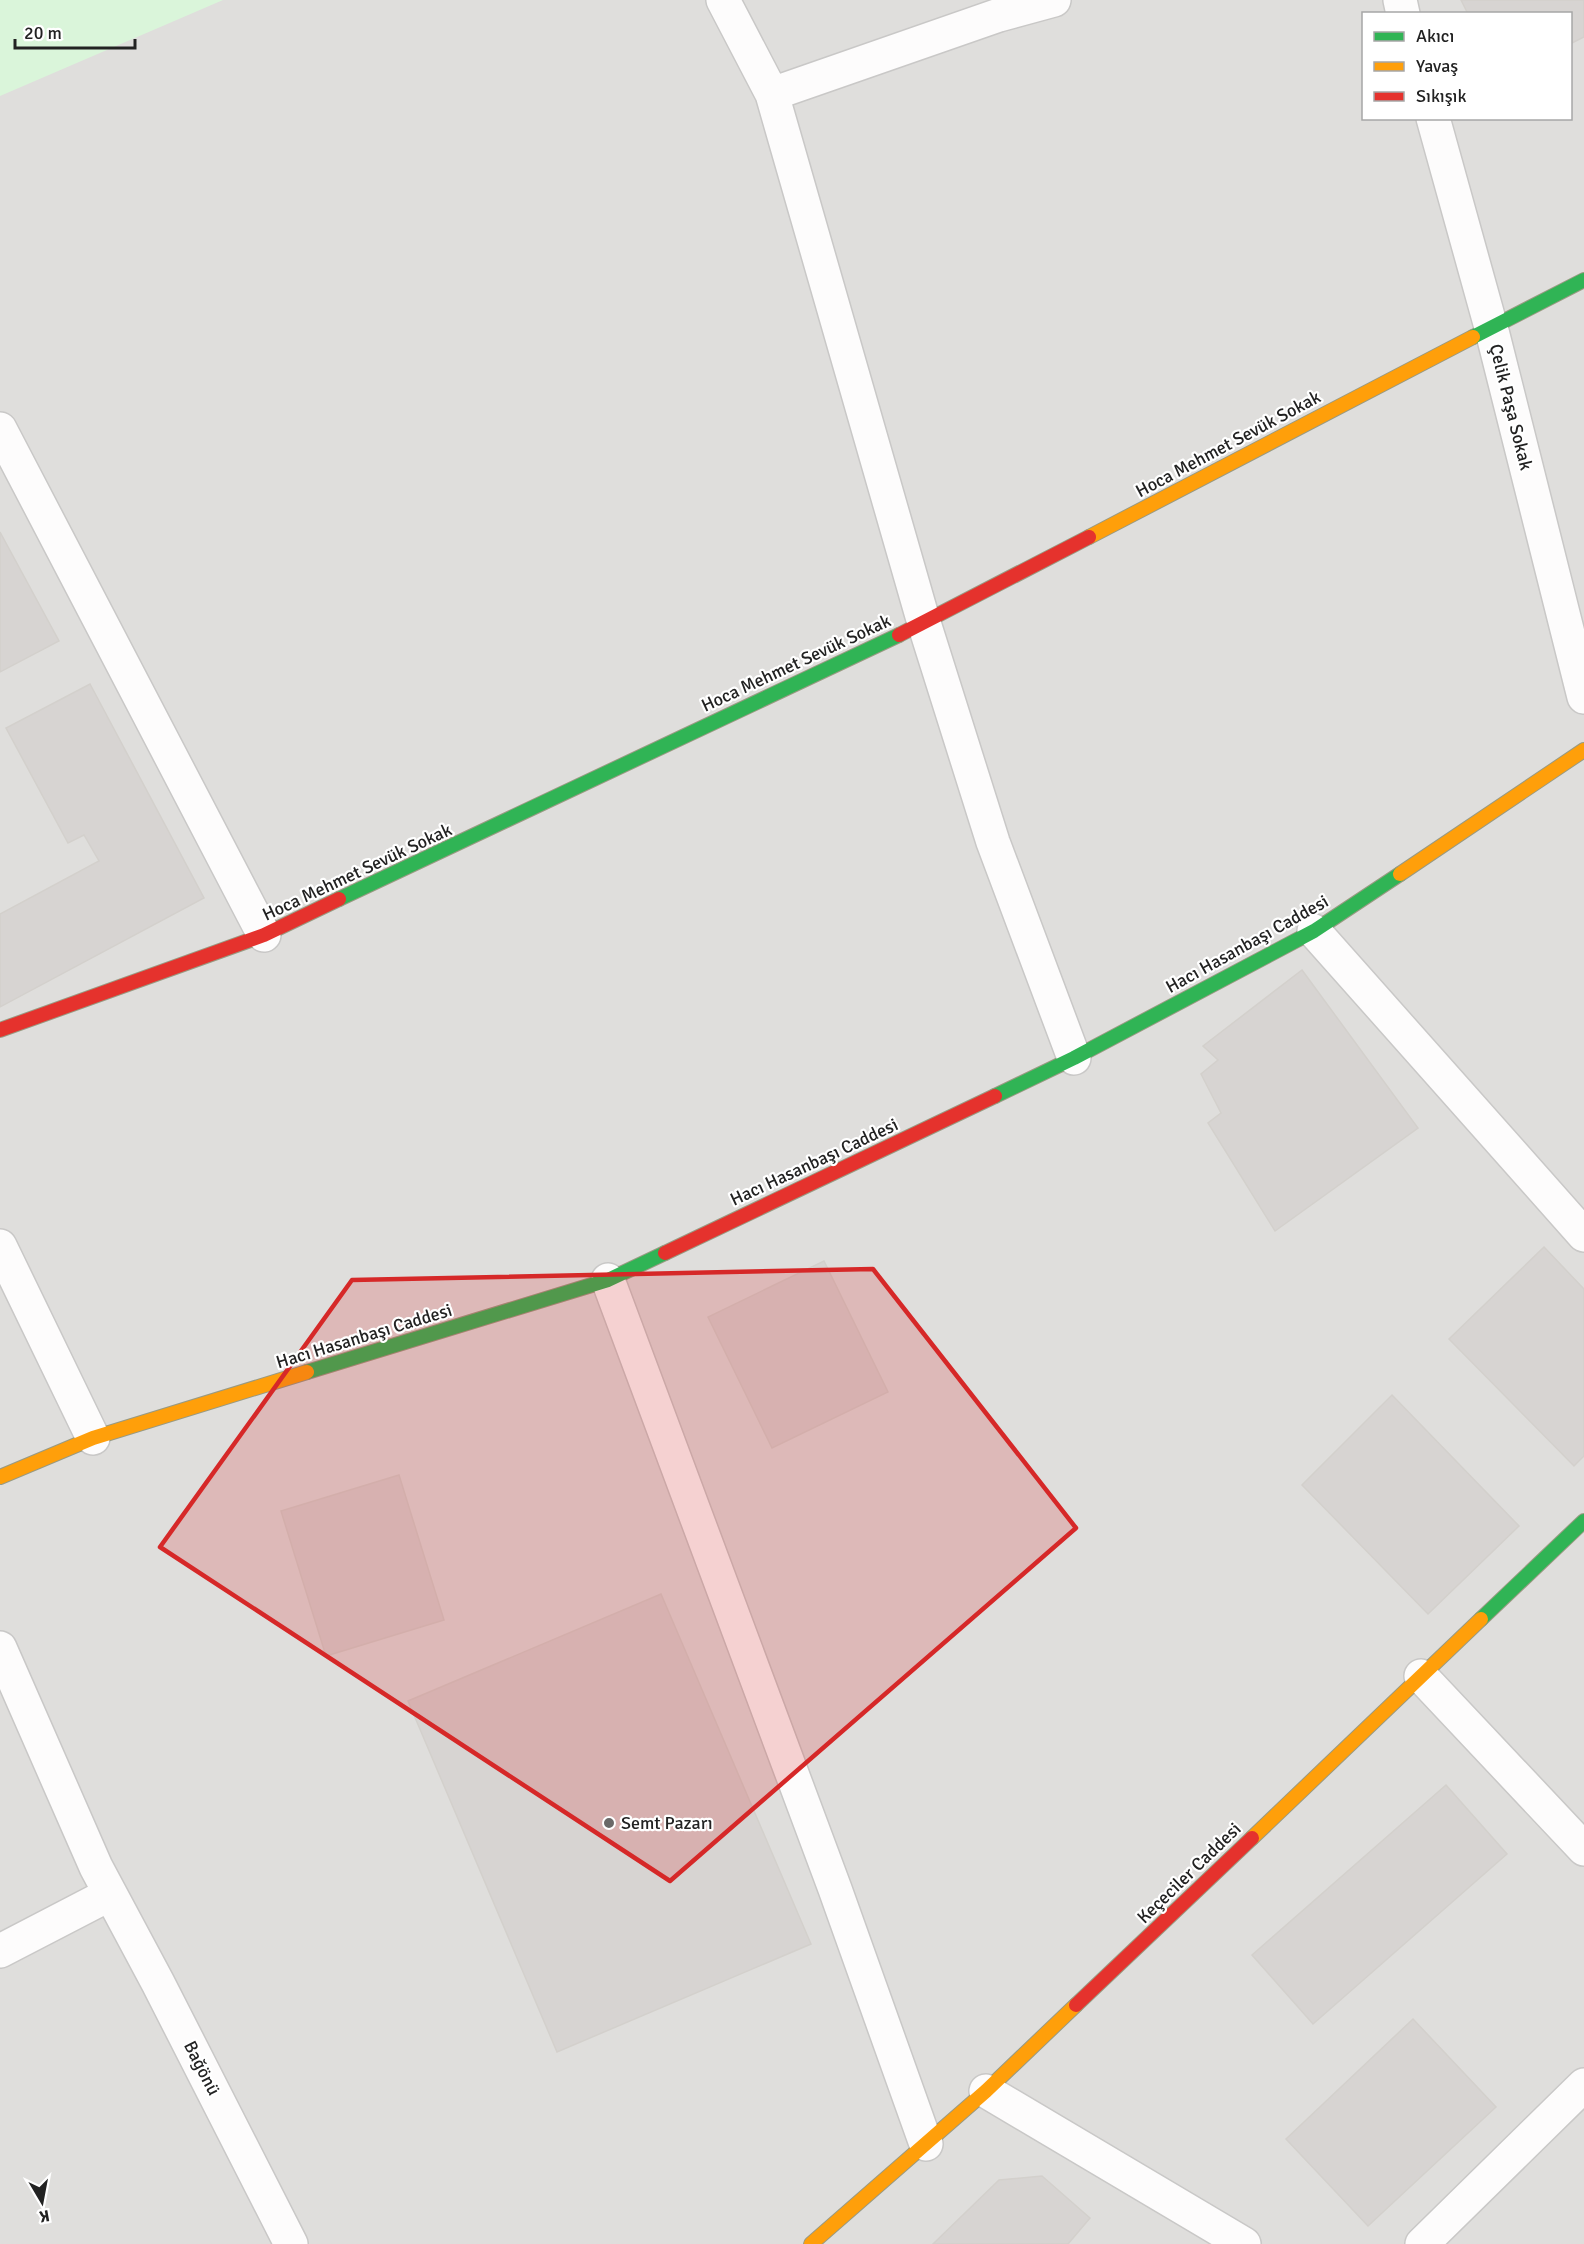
<svg xmlns="http://www.w3.org/2000/svg" width="1584" height="2244" font-family="Signika,sans-serif">
  <style>
    .residential { fill: #dfdedc; fill-rule: evenodd }
    .park { fill: #daf5da }
    .building { fill: #d7d4d2; stroke: #d3d0cc; stroke-width: 1.5 }
    .lines { fill: none; stroke-linecap: round; stroke-linejoin: round }
    .street-casing { stroke: #c9c8c7; stroke-width: 36 }
    .fast-casing { stroke: #999a82; stroke-width: 16 }
    .slow-casing { stroke: #999a82; stroke-width: 16 }
    .jam-casing { stroke: #999a82; stroke-width: 16 }
    .street { stroke: #fdfcfc; stroke-width: 33 }
    .fast { stroke: #30b455; stroke-width: 14 }
    .slow { stroke: #ff9f0a; stroke-width: 14 }
    .jam { stroke: #e5322d; stroke-width: 14 }
    .marked { fill: #d62828; fill-opacity: 0.2; stroke: #d62828; stroke-width: 4.5; stroke-linejoin: round }
    .poi-dot { fill: #6a6968; stroke: #fff; stroke-width: 2 }
    .labels { text-anchor: middle; stroke-width: 4.5; stroke-linejoin: round; paint-order: stroke }
    .street-label { font-size: 18px; fill: #222; stroke: #fff }
    .poi-label { font-size: 18px; fill: #222; stroke: #fff; text-anchor: start }
  </style>
  <rect width="100%" height="100%" fill="#f0eeeb"/>
  <path class="residential" d="M0,0H1584V2244H0ZM1364,14H1570V118H1364Z"/>
  <path class="park" d="M0,0H223L0,96Z"/>
  <path class="building" d="M1461,0H1584V37L1570,44V14H1468Z
    M0,532L59,641L0,672Z
    M90,684L204,898L0,1007V914L99,861L84,835L68,843L6,728Z
    M1302,970L1418,1128L1275,1231L1208,1123L1221,1113L1201,1074L1218,1060L1203,1046Z
    M1544,1247L1584,1289V1456L1574,1466L1449,1339Z
    M824,1261L888,1392L772,1448L708,1317Z
    M1392,1395L1519,1526L1428,1614L1302,1485Z
    M399,1475L444,1620L326,1656L281,1511Z
    M661,1594L811,1944L557,2052L408,1701Z
    M1446,1785L1507,1854L1313,2024L1252,1955Z
    M1413,2019L1496,2107L1368,2226L1286,2139Z
    M1042,2176L1090,2218L1068,2244H933L999,2180Z"/>
  <g class="lines">
    <defs>
      <path id="street" d="M723,0L772,94L924,623L993,842L1074,1058
        M1400,0L1403,14
        M772,94L999,15L1054,0
        M1433,118L1491,327L1584,697
        M0,429L264,935
        M1314,931L1584,1235
        M0,1246L93,1438
        M608,1280L835,1889L926,2144
        M0,1648L96,1867L158,1983L291,2244
        M1421,1676L1584,1849
        M0,1951L110,1894
        M986,2091L1244,2244
        M1422,2244L1584,2085"/>
      <path id="fast" d="M1473,337L1584,280
        M339,899L899,635
        M995,1096L1074,1058L1314,931L1400,874
        M307,1372L608,1280L665,1253
        M1481,1619L1584,1521"/>
      <path id="slow" d="M1089,537L1473,337
        M1400,874L1584,750
        M0,1477L93,1438L307,1372
        M1252,1838L1481,1619
        M811,2244L986,2091L1076,2005"/>
      <path id="jam" d="M899,635L1089,537
        M0,1030L264,935L339,899
        M665,1253L995,1096
        M1076,2005L1252,1838"/>
    </defs>
    <use href="#street" class="street-casing"/>
    <use href="#fast" class="fast-casing"/>
    <use href="#slow" class="slow-casing"/>
    <use href="#jam" class="jam-casing"/>
    <use href="#street" class="street"/>
    <use href="#fast" class="fast"/>
    <use href="#slow" class="slow"/>
    <use href="#jam" class="jam"/>
  </g>
  <path class="marked" d="M873,1269L1076,1528L670,1881L160,1547L352,1280Z"/>
  <circle class="poi-dot" cx="609" cy="1823" r="6"/>
  <g class="labels">
    <g class="street-label">
      <text transform="translate(1511 407) rotate(76)" y="6">Çelik Paşa Sokak</text>
      <text transform="translate(1228 444) rotate(-28)" y="6">Hoca Mehmet Sevük Sokak</text>
      <text transform="translate(796 663) rotate(-25)" y="6">Hoca Mehmet Sevük Sokak</text>
      <text transform="translate(357 872) rotate(-25)" y="6">Hoca Mehmet Sevük Sokak</text>
      <text transform="translate(1247 944) rotate(-29)" y="6">Hacı Hasanbaşı Caddesi</text>
      <text transform="translate(814 1162) rotate(-25)" y="6">Hacı Hasanbaşı Caddesi</text>
      <text transform="translate(364 1336) rotate(-17)" y="6">Hacı Hasanbaşı Caddesi</text>
      <text transform="translate(1189 1873) rotate(-44)" y="6">Keçeciler Caddesi</text>
      <text transform="translate(202 2068) rotate(63)" y="6">Bağönü</text>
    </g>
    <g class="poi-label">
      <text x="621" y="1829">Semt Pazarı</text>
    </g>
  </g>
  <rect x="1362" y="12" width="210" height="108" fill="#ffffff" stroke="#a7a7a7" stroke-width="1.5"/>
  <rect x="1374" y="32" width="30" height="9" fill="#30b455" stroke="#a7a7a7" stroke-width="1.5"/>
  <text x="1416" y="42" font-size="18" fill="#222222">Akıcı</text>
  <rect x="1374" y="62" width="30" height="9" fill="#ff9f0a" stroke="#a7a7a7" stroke-width="1.5"/>
  <text x="1416" y="72" font-size="18" fill="#222222">Yavaş</text>
  <rect x="1374" y="92" width="30" height="9" fill="#e5322d" stroke="#a7a7a7" stroke-width="1.5"/>
  <text x="1416" y="102" font-size="18" fill="#222222">Sıkışık</text>
  <g transform="translate(42 2202) rotate(170)" stroke="#ffffff" stroke-width="4.5" paint-order="stroke">
  <path d="M0-4.5L10 22L0 15L-10 22Z" fill="#222222"/>
  <text y="-9" font-size="16" font-weight="bold" text-anchor="middle" fill="#222222">K</text>
  </g>
  <path d="M15 39v9h120v-9" fill="none" stroke="#222222" stroke-width="3"/>
  <text x="24" y="39" font-size="18" fill="#222222" stroke="#ffffff" stroke-width="4.5" paint-order="stroke">20 m</text>
</svg>
